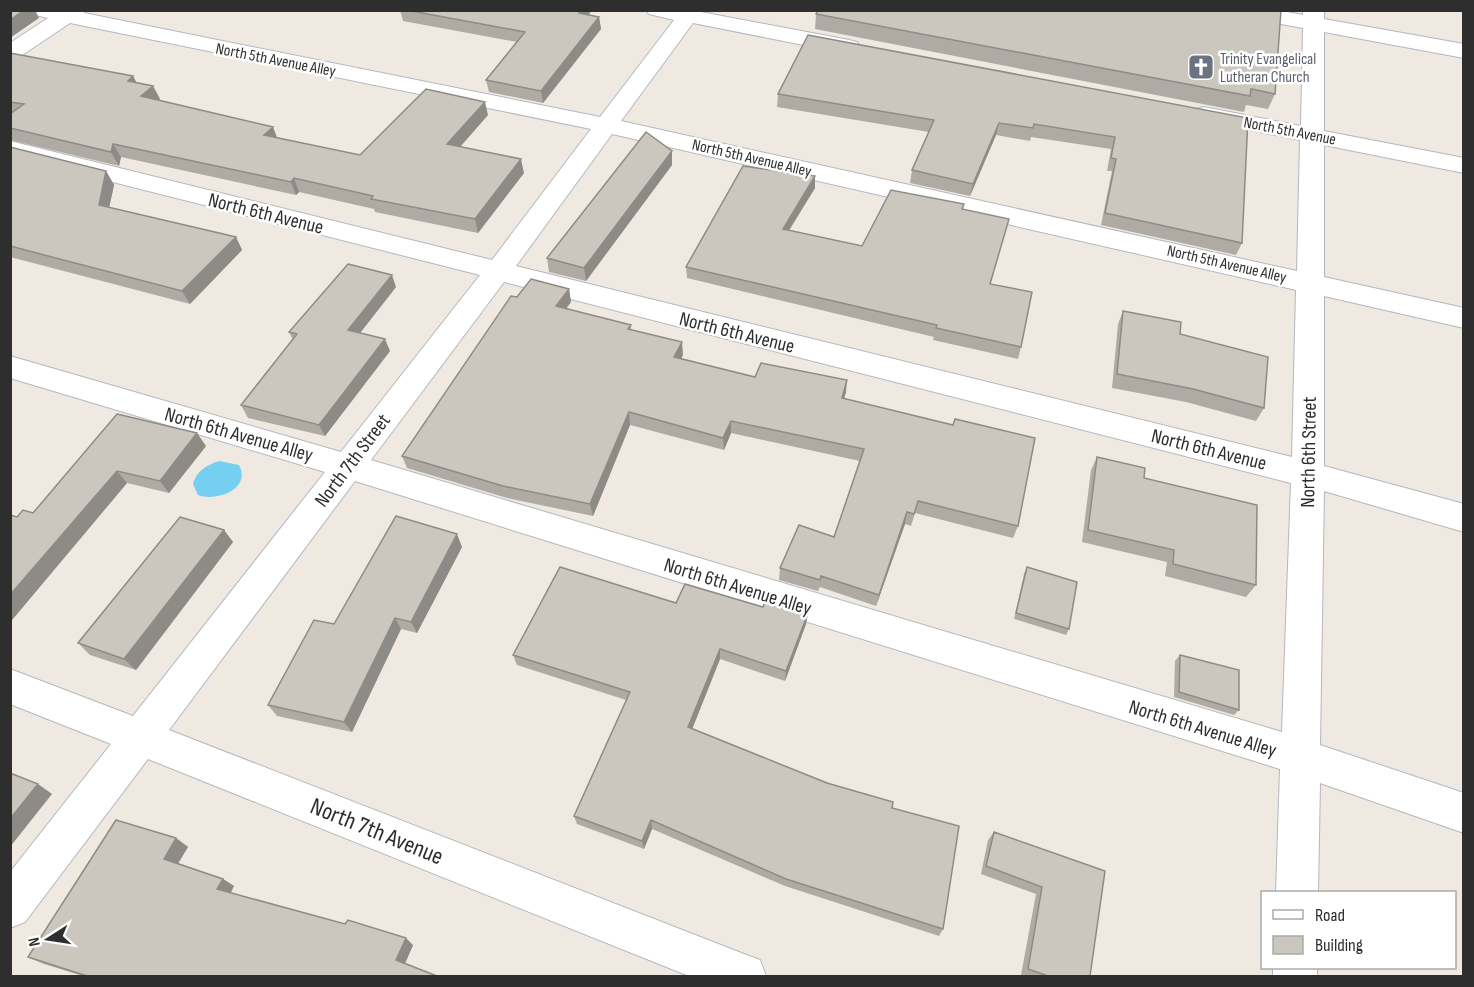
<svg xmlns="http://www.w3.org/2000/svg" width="1474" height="987" font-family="'Sofia Sans Condensed',sans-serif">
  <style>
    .water { fill: #75cff0 }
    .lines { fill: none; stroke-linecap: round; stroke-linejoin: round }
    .minor-casing { stroke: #b4b7c1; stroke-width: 2 }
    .minor { fill: #fff; fill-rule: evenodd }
    .wall { fill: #afaba4 }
    .shaded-wall { fill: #8e8b86 }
    .building { fill: #cbc7bf; stroke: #8e8b86; stroke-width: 1.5 }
    .labels { text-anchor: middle; stroke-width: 5; stroke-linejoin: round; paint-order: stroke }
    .far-worship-label { font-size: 16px; fill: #5b616d; stroke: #fff; text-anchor: start }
    .far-street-label { font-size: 16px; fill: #2e2e2e; stroke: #fff }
    .street-label { font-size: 20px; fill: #2e2e2e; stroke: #fff }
    .near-street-label { font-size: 24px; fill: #2e2e2e; stroke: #fff }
  </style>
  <rect width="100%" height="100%" fill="#efe9e1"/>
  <path class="water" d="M219,461L239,465C252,489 216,502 198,495L193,484C196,471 207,465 219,461Z"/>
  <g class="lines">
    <defs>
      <path id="minor" d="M28,10H85L84,13L600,117L674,20L649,14L646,10H702L701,12L849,40L857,42L860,47L857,52L849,54L693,23L621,121L1297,271L1300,140L1204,121L1196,119L1192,114L1196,109L1204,107L1301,126L1303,28L1238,16L1228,10H1276L1303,15V10H1324V19L1464,44V58L1324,32V131L1464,158V173L1324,145V277L1464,308V328L1324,296V466L1464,504V532L1324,491L1320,745L1464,793V833L1320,783L1318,892H1276L1280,769L355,481L169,730L744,954L760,960L766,976H689L148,759L25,922L10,928V872L111,744L10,704V669L133,716L325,472L10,378V356L341,452L480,275L10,156V141L492,260L591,129L70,23L18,58L10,59V43L48,18L31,14ZM612,134L1296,290L1292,457L516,266ZM504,282L1291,483L1282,732L371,460Z
        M1273,968H1317V976H1273Z"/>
    </defs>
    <use href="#minor" class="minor-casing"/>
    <use href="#minor" class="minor"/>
  </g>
  <path class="wall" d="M400,10H592L588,15L599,17L601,29L543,103L489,92L486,80L517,42L403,21Z
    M818,10L1275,94L1268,109L1246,105L1244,112L815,29L816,14Z
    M10,53L133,76L136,82L153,86L160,99L158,100L277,138L360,155L488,115L460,147L524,173L478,233L375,212L374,209L299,192L296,195L121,157L119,166L10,140Z
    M778,94L1248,118L1242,243L1236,255L1101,225L1112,171H1107L1111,149L1031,137L1030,141L996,135L970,196L910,183L912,170L929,132L777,107Z
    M10,147L106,171L114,185L109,207L236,237L242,250L190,304L10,257Z
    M672,151V165L586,281L549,272L547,258Z
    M815,176V188L789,231L862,246L964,204L963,210L990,284L1021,347L1018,359L933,340L934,337L687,278L686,267Z
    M396,287L360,333L390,351L325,436L248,418L241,405L293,340L289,332Z
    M569,289L571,302L566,309L631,325V330L683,355L681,358L755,377L846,392L844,398L1018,526L1013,538L915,513L911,526L905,524L876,606L820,587L818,591L779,580L780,568L834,537L860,461L731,433L724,450L630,425L593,516L507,498L407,468L402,456L517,297Z
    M1123,311L1180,334L1264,408L1256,421L1186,402L1112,388L1118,324Z
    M117,414L206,446L169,493L127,483L12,620H10V515L17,517L33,513Z
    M1097,457L1144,478L1256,585L1246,597L1165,576L1167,562L1082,542L1091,470Z
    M224,530L233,542L136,670L90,655L78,643Z
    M462,547L417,633L401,629L352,732L277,716L268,705L334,624Z
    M1027,567L1069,629L1066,635L1014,619L1024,574Z
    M676,603L763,607L808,613L806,624L785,681L720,659L692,729L892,808L943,929L939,936L785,886L652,829L644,849L577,824L574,816L626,700L517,665L513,655Z
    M1180,655L1239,710L1234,715L1174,697L1175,661Z
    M994,832L1105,871L1090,976H1025L1021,975L1036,894L981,874L988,840Z
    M176,838L188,847L178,863L223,879L234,886L231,893L413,945L405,963L437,976H83L44,964L28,957Z"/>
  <path class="shaded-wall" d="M24,10H35L39,18L10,38V20Z
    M581,10H592L581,25L579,13Z
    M599,17L601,29L543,103L541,91Z
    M133,76L140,89L128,81Z
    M153,86L160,99L147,109L141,96Z
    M485,102L488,115L451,157L447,144Z
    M999,123L996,135L970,196L973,184Z
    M273,127L278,140L264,135Z
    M113,144L121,157L119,166L111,152Z
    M672,151V165L586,281L584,268Z
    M521,159L524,173L478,233L475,219Z
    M106,171L114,185L107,218L99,205Z
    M815,176V188L782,241L783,229Z
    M294,178L299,192L296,195L291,182Z
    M236,237L242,250L190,304L182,291Z
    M392,275L396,287L353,342L348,330Z
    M569,289L571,302L558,319L556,306Z
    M385,339L390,351L325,436L319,425Z
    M682,342L683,355L675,369L674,357Z
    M847,380L846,392L841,410L842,398Z
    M629,412L630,425L593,516L590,504Z
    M731,421V433L724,450L723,438Z
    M197,433L206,446L169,493L160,481Z
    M117,471L127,483L12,620L10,619V595Z
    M907,512L905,524L876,606L879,595Z
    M224,530L233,542L136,670L124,659Z
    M457,534L462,547L417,633L411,622Z
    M808,613L806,624L785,681L786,671Z
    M395,618L401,629L352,732L344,722Z
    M720,649V659L689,737L688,727Z
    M38,784L52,794L10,847V819Z
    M651,820L652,829L644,849L642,841Z
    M176,838L188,847L176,867L164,859Z
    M223,879L234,886L228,897L217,889Z
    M406,938L413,945L404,966L396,960Z"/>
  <path class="building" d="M10,10H24L10,20Z
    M406,10H581L579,13L599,17L541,91L486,80L525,32Z
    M818,10H1281L1275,94L1251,89L1250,96L816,14Z
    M808,35L1248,118L1242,243L1105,213L1116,159L1111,158L1115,137L1034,124L1033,128L999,123L973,184L912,170L934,120L778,94Z
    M10,53L133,76L128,81L153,86L141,96L273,127L264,135L360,155L426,89L485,102L447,144L521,159L475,219L371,199L373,196L294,178L291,182L113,144L111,152L10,128V114L24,104L10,102Z
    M646,132L672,151L584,268L547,258Z
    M10,147L106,171L99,205L236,237L182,291L10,246Z
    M743,166L815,176L783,229L862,246L891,190L964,204L962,209L1009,219L990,284L1032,292L1021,347L936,328L937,325L686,267Z
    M348,264L392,275L348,330L385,339L319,425L241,405L297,334L289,332Z
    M531,279L569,289L556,306L631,325L628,329L682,342L674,357L755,377L761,363L847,380L842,398L953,425L955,419L1035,438L1018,526L918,501L914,514L907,512L879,595L821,576L820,580L780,568L799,525L834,537L864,449L731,421L723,438L629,412L590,504L503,486L402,456L511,296L517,297Z
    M1123,311L1181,322L1180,334L1268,357L1264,408L1193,389L1117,374Z
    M117,414L197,433L160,481L117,471L10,595V515L17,517L23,510L33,513Z
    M1097,457L1145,468L1144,478L1257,505L1256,585L1173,564L1174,550L1088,530Z
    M396,516L457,534L411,622L395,618L344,722L268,705L314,620L334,624Z
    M180,517L224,530L124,659L78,643Z
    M560,567L676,603L685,584L763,607L766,600L808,613L786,671L720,649L688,727L827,783L893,802L892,808L959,826L943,929L786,879L651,820L642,841L574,816L630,692L513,655Z
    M1027,567L1077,582L1069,629L1016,613Z
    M1180,655L1239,670V710L1179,692Z
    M10,773L38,784L10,819Z
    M116,820L176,838L164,859L223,879L217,889L345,924L348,920L406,938L396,960L437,976H87L28,957Z
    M994,832L1105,871L1090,976H1048L1028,969L1042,887L986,866Z"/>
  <defs>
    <symbol id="church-square" viewBox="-11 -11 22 22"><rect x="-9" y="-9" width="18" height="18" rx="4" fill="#6b7280" stroke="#fff"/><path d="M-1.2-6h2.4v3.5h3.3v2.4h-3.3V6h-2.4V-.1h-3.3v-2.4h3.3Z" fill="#fff"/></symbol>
  </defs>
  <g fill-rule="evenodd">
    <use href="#church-square" x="1186" y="52" width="30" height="30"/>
  </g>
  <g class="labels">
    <g class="far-worship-label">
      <text x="1220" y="64">Trinity Evangelical<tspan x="1220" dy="18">Lutheran Church</tspan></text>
    </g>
    <g class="far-street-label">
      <text transform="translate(276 59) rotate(11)" y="6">North 5th Avenue Alley</text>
      <text transform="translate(1290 130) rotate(11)" y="6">North 5th Avenue</text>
      <text transform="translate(752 157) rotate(13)" y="6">North 5th Avenue Alley</text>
      <text transform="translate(1227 263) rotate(13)" y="6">North 5th Avenue Alley</text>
    </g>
    <g class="street-label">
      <text transform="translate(266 213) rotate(14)" y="7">North 6th Avenue</text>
      <text transform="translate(737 332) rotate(14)" y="7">North 6th Avenue</text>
      <text transform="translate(239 434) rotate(16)" y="7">North 6th Avenue Alley</text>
      <text transform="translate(1209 449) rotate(14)" y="7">North 6th Avenue</text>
      <text transform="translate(1308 452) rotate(-89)" y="7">North 6th Street</text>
      <text transform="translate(352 460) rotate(-53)" y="7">North 7th Street</text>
      <text transform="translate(738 586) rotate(17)" y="7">North 6th Avenue Alley</text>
      <text transform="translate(1203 728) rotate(17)" y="7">North 6th Avenue Alley</text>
    </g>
    <g class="near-street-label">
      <text transform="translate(377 831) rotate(22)" y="8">North 7th Avenue</text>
    </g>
  </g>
  <rect width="1474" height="987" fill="none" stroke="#2e2e2e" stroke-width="24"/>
  <rect x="1261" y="891" width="195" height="78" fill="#ffffff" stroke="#ababab" stroke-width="1.5"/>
  <rect x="1273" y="910" width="30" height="9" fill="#ffffff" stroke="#ababab" stroke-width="1.5"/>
  <text x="1315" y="921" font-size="18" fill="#2e2e2e">Road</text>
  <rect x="1273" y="936" width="30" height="18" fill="#cbc7bf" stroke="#ababab" stroke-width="1.5"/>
  <text x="1315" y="951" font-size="18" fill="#2e2e2e">Building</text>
  <g transform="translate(48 939) rotate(258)" stroke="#ffffff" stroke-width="4.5" paint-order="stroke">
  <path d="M0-4.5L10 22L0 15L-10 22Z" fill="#2e2e2e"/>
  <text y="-9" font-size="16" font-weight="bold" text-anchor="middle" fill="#2e2e2e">N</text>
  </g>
</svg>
